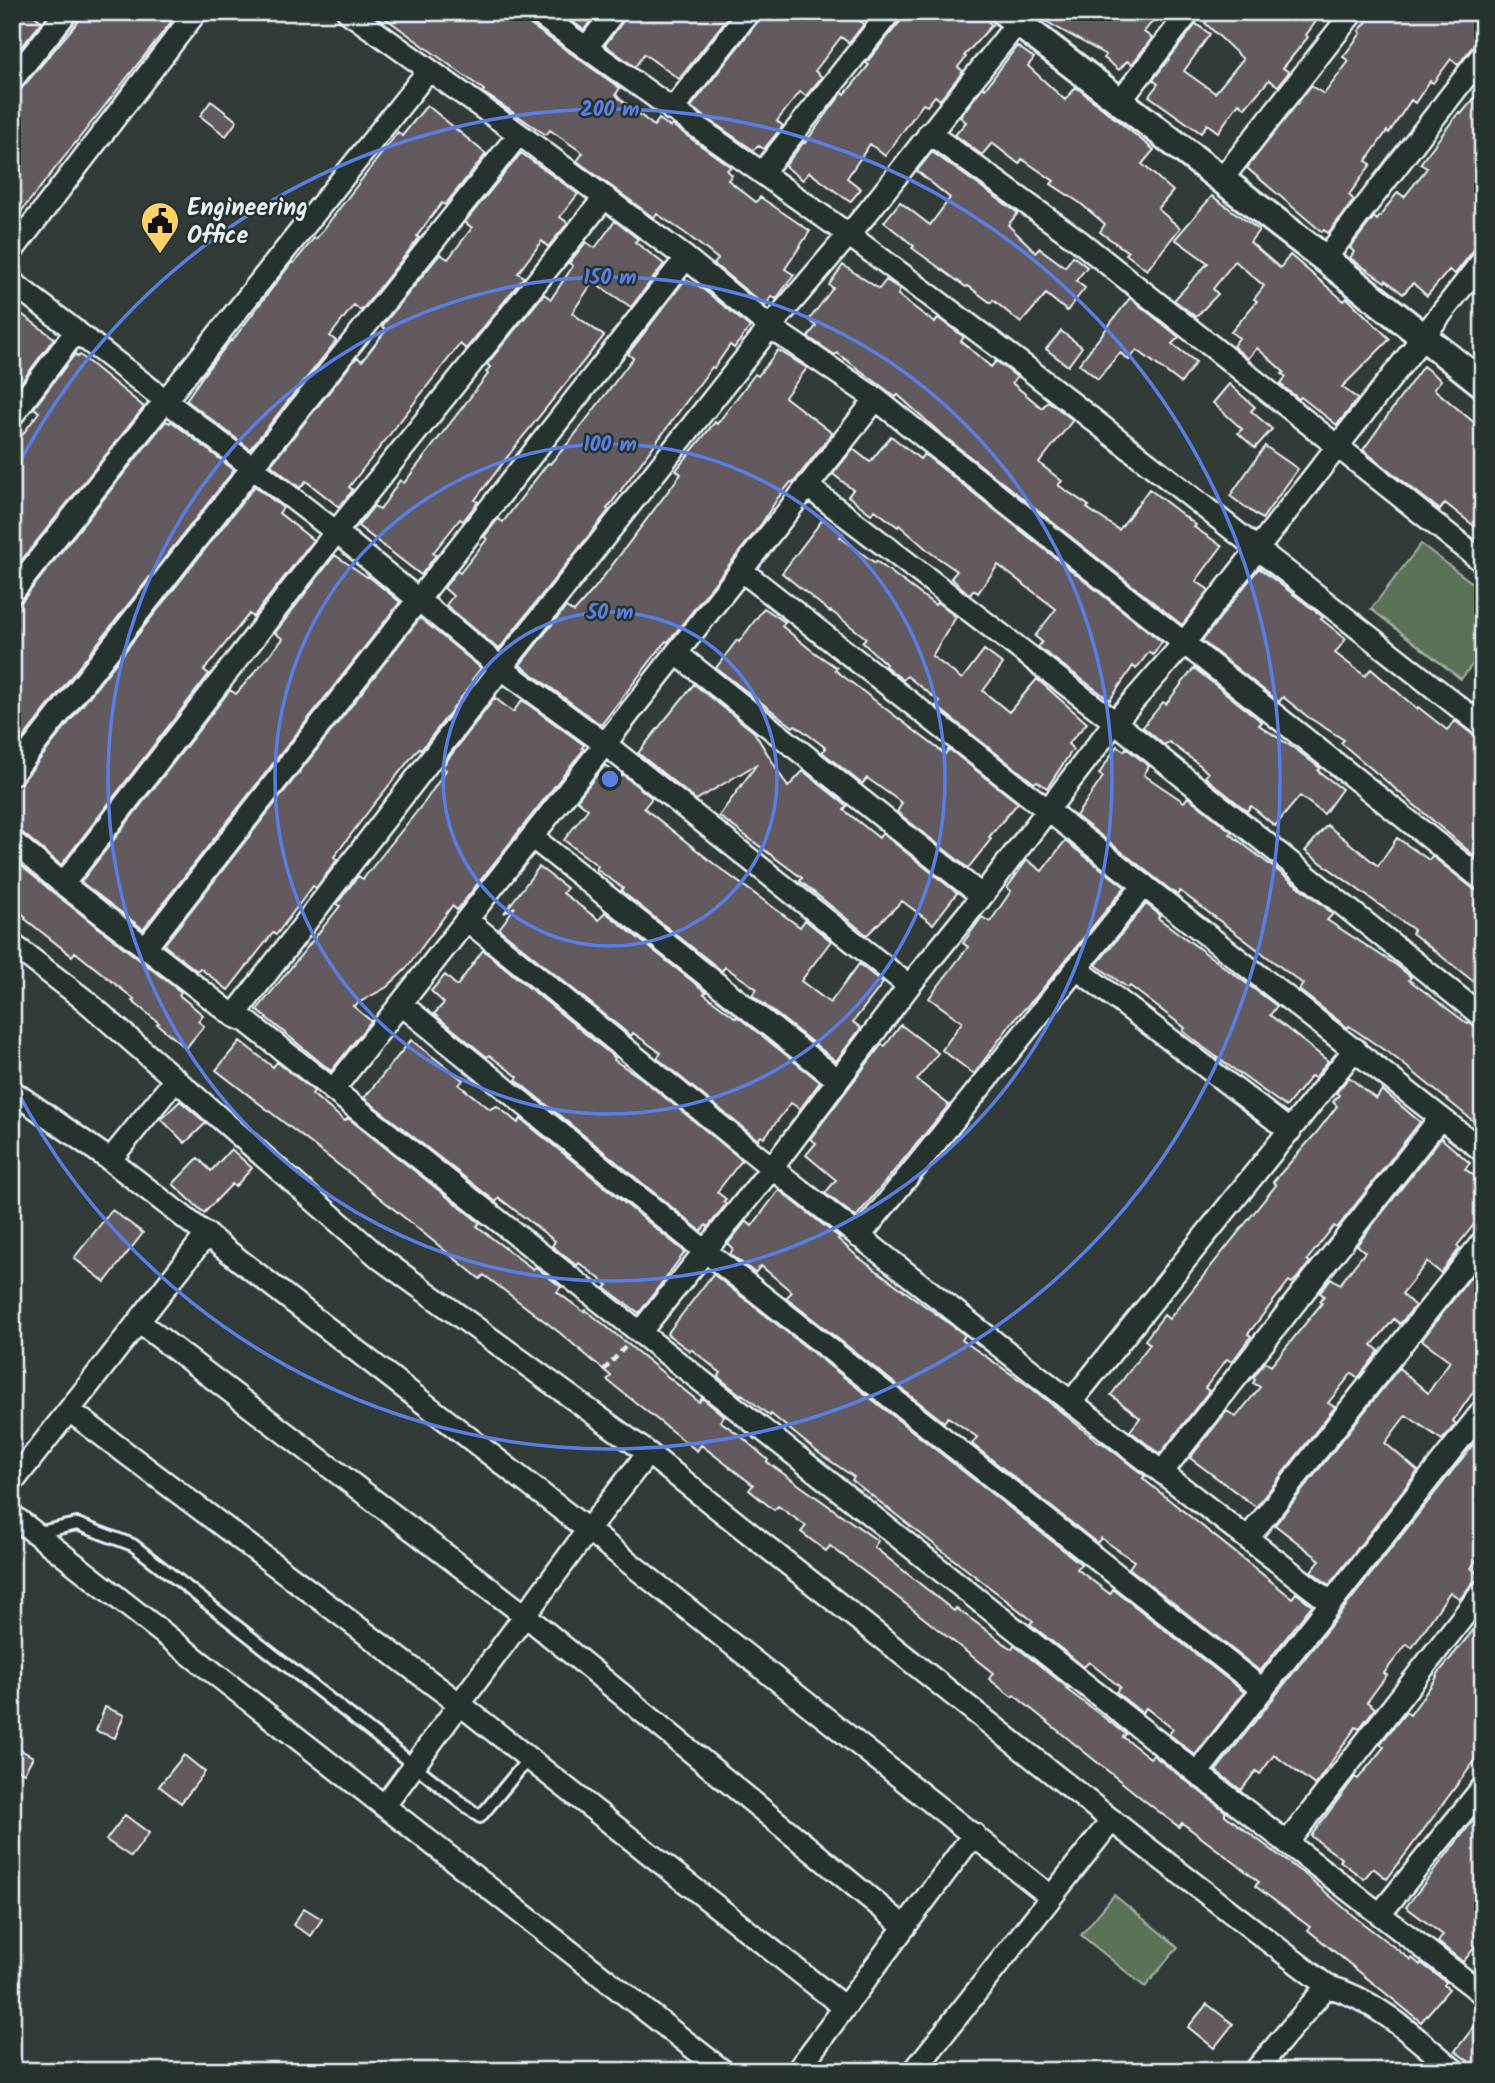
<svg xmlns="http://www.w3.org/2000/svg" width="1495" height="2083" font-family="Kalam,sans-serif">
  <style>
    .green { fill: #5c7256; stroke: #a2b2a7; stroke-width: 2 }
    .building { fill: #635a5f; stroke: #e8f1f8; stroke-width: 2 }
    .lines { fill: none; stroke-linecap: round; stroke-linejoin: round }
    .service-casing { stroke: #e8f1f8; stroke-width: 16 }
    .minor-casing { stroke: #e8f1f8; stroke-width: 26 }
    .tertiary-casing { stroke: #e8f1f8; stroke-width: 32 }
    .path { stroke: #e8f1f8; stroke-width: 4.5; stroke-dasharray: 7 5; stroke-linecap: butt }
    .service { stroke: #26332d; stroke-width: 10 }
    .minor { stroke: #26332d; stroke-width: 21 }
    .tertiary { stroke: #26332d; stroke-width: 26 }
    .ring { fill: none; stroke: #5a7fe2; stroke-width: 3.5 }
    .labels { text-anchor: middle; stroke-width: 5; stroke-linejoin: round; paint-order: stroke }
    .poi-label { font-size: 24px; font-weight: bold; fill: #e8f1f8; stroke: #26332d; text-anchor: start }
    .centre { fill: #5a7fe2; stroke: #26332d; stroke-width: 3.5 }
    .ring-label { font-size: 21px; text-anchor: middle; font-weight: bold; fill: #5a7fe2; stroke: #26332d; stroke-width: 5; stroke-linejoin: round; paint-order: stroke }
  </style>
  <rect width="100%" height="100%" fill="#323b37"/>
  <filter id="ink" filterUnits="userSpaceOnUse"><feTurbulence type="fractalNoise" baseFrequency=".0143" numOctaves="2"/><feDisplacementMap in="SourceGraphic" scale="14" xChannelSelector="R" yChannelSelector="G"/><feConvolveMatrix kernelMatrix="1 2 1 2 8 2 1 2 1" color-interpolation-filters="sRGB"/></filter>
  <g filter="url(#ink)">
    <path class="green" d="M1421,544L1483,591V651L1461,679L1371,609Z
      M1114,1895L1178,1947L1145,1987L1081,1935Z"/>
    <path class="building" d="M12,12H30L42,22L12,59Z
      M86,12H179L12,223V93L22,88Z
      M377,12H523L528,23L620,88L616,94L619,98L654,126L659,119L670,127L672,125L731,167L727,170L732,175L728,180L756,202L760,197L810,231L785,269L794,275L776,299L772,296L765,306L714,264L718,259L685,233L657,214L654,218L577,161L583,153L550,130L546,135L493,99L482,92L484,90Z
      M559,12H597L584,30Z
      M627,12H732L679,79L644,54L635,67L605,45L624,20Z
      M762,12H862L857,19L864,24L849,43L841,37L815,71L822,77L806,96L800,92L777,121L783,126L764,149L759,146L753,150L691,107L759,20Z
      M908,12H977L992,25L964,56L966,57L958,67L963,71L940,100L935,96L927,106L923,104L885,156L870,144L847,178L861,189L850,202L809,172L803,180L785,166L804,142L805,143L843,92L845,94L869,65L866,63Z
      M1039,12H1160L1144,32L1152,38L1132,64L1127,61L1119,70L1104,58L1106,55L1038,17Z
      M1215,12H1323L1306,35L1308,37L1283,68L1289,72L1278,86L1269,80L1245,108L1239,103L1218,132L1207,124L1201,133L1149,96L1158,84L1153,80L1196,24L1210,34L1184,71L1215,93L1243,59L1205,23Z
      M1375,12H1483V41L1473,46L1458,65L1451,59L1433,83L1430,81L1415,103L1411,100L1389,133L1387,131L1366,161L1371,164L1349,195L1354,200L1328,233L1324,230L1322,232L1247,168L1311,86L1324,94L1349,61L1343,57L1361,33L1359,31Z
      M1017,46L1034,58L1028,66L1065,100L1076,87L1154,150L1142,164L1173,191L1158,209L1180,228L1147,270L1126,254L1128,252L1100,232L1105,224L1080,203L1051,184L1054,181L1022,159L1019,164L992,143L982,155L955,135L966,122L960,117L983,87L985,89Z
      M1483,88V238L1455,274L1449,270L1427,296L1413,283L1403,294L1386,280L1385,282L1350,258L1354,252L1350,248L1374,217L1377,220L1398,192L1404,197L1427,168L1420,164L1459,112L1461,114Z
      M211,101L237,121L226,136L200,116Z
      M427,105L486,154L445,205L442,203L417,236L419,238L361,311L354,305L330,336L336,341L250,449L186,400L207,370L231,340L232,341L292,262L294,263L314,238L316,239L398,132L402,136Z
      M932,152L1018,213L1008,225L1036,252L1039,248L1065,267L1073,256L1087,267L1076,281L1085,288L1067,311L1046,294L1021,323L993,300L991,303L968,286L966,287L912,248L914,246L884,222L900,202L930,225L950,198L917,171Z
      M521,153L578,194L560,217L568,223L548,247L542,241L518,273L524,277L466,349L460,344L349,487L353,490L339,507L306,481L300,488L271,465L357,357L362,361L386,330L382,326L440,254L448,259L472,228L465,222Z
      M1212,196L1259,230L1250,242L1280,268L1290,255L1344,301L1347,298L1390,339L1342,387L1358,399L1337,425L1301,397L1299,399L1280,384L1286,377L1282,374L1284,372L1257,348L1248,359L1233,346L1239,338L1231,332L1257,301L1254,299L1264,286L1235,261L1213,289L1218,294L1196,317L1174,300L1208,263L1175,239Z
      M615,221L638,239L635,242L664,264L631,307L593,282L572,313L604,336L521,439L475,500L478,502L463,521L460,519L433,553L436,555L421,575L358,526L374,506L380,510L400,480L404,483L488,374L486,372L490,367L487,364L544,294L551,299L573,266L569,263L586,242L595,248Z
      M843,265L879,289L886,280L900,289L898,295L935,323L938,318L964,337L961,341L991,367L996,361L1017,377L1012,383L1042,408L1048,401L1073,420L1039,463L1062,481L1058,485L1089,506L1087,508L1119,530L1149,489L1196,525L1194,527L1222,546L1196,581L1209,590L1182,625L940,433L898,395L896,397L837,353L835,355L808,337L816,326L809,320L833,288L829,285Z
      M685,280L699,286L750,327L734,348L730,345L714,368L712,367L607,509L609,510L499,649L497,648L446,605L453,596L444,588L457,571L460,573L487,539L484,537L498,519L503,522L548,463L550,464L570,441L633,358L628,354Z
      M1130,298L1179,337L1172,344L1196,362L1181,383L1137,350L1129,360L1120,353L1098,379L1079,364Z
      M12,307L54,338L14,392L12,391Z
      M1061,331L1082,347L1068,366L1046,349Z
      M778,350L807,368L785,397L832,433L793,483L791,482L777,499L762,523L668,642L666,641L601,725L520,665L566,607L574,612L594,589L681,474L676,470L715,422L717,424L755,374L758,376Z
      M75,354L78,357L80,355L144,407L12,572V449L39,412L34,408Z
      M1423,366L1441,380L1434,389L1483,430V533L1445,503L1440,510L1363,450Z
      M1229,384L1255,407L1251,411L1272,429L1255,448L1238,433L1242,429L1213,403Z
      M166,421L170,423L171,421L234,470L12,752V606L22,601Z
      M891,436L920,459L924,454L1162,642L1153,655L1149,652L1136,669L1133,666L1110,700L1038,647L1042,642L1035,636L1056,609L998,565L978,593L974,590L970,595L951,578L957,571L931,553L899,525L898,527L875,510L871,514L848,496L853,490L833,474L853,449L870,462Z
      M1265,446L1298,469L1262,519L1230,496Z
      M255,486L283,508L279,513L313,540L253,617L249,614L204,670L209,674L61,865L20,831L12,828V787L22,782Z
      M823,519L843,534L840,537L875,563L876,561L935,605L937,602L956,617L932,656L962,679L984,650L1003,664L983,691L1009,712L1037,679L1087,723L1068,744L1073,749L1047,788L1037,781L1034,783L936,706L940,702L907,676L903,680L885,666L886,664L862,642L866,638L831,611L830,612L782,573Z
      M335,555L367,577L368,576L400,602L143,929L81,882L230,690L236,694L283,639L275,633Z
      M1259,568L1323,617L1321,619L1346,639L1335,653L1365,676L1371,669L1417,709L1418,707L1447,730L1455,721L1475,736L1483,739V863L1341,743L1344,740L1308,717L1283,697L1279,702L1202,641Z
      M764,608L785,622L782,626L811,650L837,668L835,670L945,754L949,749L1018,803L989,837L991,839L968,868L897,812L902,803L867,778L862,784L822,752L826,748L822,745L795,725L793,727L716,668L737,640L739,642Z
      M420,618L481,668L472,680L474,681L421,750L419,748L374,804L334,857L337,860L316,888L313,886L276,935L273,933L228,990L200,968L197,971L164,945Z
      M1194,668L1262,722L1259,725L1298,751L1320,768L1318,771L1342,789L1324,814L1300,796L1275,826L1251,806L1247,811L1205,777L1208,773L1201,766L1169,742L1164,745L1143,727L1163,702L1166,704Z
      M694,684L754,732L788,787L803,771L847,806L844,810L879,838L882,833L957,893L933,924L902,901L867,935L800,881L802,878L719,816L757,764L696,800L638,753Z
      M495,698L513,712L522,700L584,745L582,748L584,749L457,910L452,906L405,970L387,987L353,1006L371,1021L331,1071L257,1010L340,906L337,904L358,876L363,879L426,800L446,770L442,767Z
      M1117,746L1124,751L1126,748L1149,766L1144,775L1184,802L1188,797L1232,832L1230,834L1325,907L1333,914L1327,920L1396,965L1411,977L1409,980L1468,1024L1469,1022L1483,1030V1129L1397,1059L1349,1026L1348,1028L1299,990L1303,984L1180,891L1177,895L1076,816L1103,777L1099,774Z
      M605,765L620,777L622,774L652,798L644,808L718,867L800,927L805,920L831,941L801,981L830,1003L859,964L883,983L853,1022L861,1028L836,1061L752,995L757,989L725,967L722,971L621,891L623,888L596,869L598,866L564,840L588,809L577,800Z
      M1327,825L1378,866L1397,838L1429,860L1432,856L1475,890L1483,893V989L1412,933L1414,930L1305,851Z
      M1065,841L1125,887L1036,997L1013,1021L974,1074L942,1050L962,1022L929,998L968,947L963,943L982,917L990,922L1011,891L1007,888L1027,860L1042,871Z
      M12,858L55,894L181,992L179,995L203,1015L198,1021L204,1026L186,1048L157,1024L159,1023L132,1001L134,999L109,979L75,952L72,956L25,919L26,917L12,905Z
      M539,867L567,888L563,893L599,920L605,912L706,992L704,994L736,1018L737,1016L820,1082L800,1109L791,1103L764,1138L761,1136L758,1140L657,1058L661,1053L633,1033L631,1036L499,929L515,907L504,913Z
      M1146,904L1160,915L1158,918L1277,1006L1270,1015L1328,1061L1315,1078L1311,1076L1286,1107L1203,1047L1183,1031L1185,1028L1130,986L1128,988L1096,965Z
      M483,950L615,1058L614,1060L641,1078L742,1160L717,1192L726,1199L723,1202L726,1204L708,1227L706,1225L701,1231L516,1080L518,1077L489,1055L487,1057L434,1014L444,1003L431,991L445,975L457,986Z
      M901,1025L938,1053L917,1080L949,1105L856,1217L825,1193L836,1180L806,1155L816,1143L810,1139L882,1044L885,1046Z
      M411,1040L463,1080L459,1085L490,1109L497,1106L518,1123L521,1119L685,1252L639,1313L605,1288L608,1285L579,1263L577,1266L552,1246L555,1241L499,1198L496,1202L364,1098Z
      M240,1041L273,1067L277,1062L314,1091L312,1094L345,1121L348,1118L480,1223L477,1226L493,1239L533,1269L536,1267L561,1287L557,1292L584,1312L586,1310L699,1402L702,1398L724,1416L720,1421L742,1437L768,1460L767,1462L878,1541L874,1547L954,1611L956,1608L1012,1649L1014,1645L1068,1688L1066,1689L1126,1734L1123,1737L1150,1758L1153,1755L1225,1811V1815L1308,1877L1357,1919L1411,1960L1412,1958L1420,1965L1421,1963L1446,1982L1444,1985L1449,1989L1421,2022L1308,1930L1310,1927L1255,1886L1259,1882L1235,1863L1182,1823L1179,1827L1145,1801L1014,1695L1012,1697L989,1679L993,1673L887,1589L830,1546L826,1551L801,1532L806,1526L778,1506L774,1510L749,1490L753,1485L701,1445L697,1451L607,1380L611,1376L560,1333L484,1275L480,1279L353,1176L216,1070Z
      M1349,1077L1376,1099L1382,1090L1420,1122L1337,1228L1334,1226L1307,1260L1310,1262L1298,1277L1292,1283L1289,1281L1248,1334L1251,1336L1232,1362L1227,1359L1205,1388L1209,1391L1160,1454L1130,1431L1140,1418L1111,1395L1150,1344L1145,1340L1164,1315L1169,1319L1276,1185L1273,1182L1317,1132L1337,1106L1333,1102L1339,1095L1336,1093Z
      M180,1101L206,1123L185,1143L161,1119Z
      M1441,1138L1470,1163L1465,1169L1483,1182V1213L1457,1246L1460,1248L1441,1273L1427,1262L1402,1294L1415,1306L1400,1324L1394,1319L1372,1345L1379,1351L1358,1378L1352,1373L1328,1403L1335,1407L1256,1507L1190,1458L1227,1411L1236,1417L1260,1387L1253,1383L1255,1380L1253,1378L1265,1362L1271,1366L1322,1303L1320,1301L1324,1296L1320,1293L1331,1278L1340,1284L1365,1252L1357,1245Z
      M231,1149L252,1168L235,1187L232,1184L204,1213L173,1184L198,1158L211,1171Z
      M779,1190L840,1238L838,1239L858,1257L965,1335L962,1340L1030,1387L1100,1443L1101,1442L1145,1476L1143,1478L1147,1482L1292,1598L1296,1593L1312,1605L1260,1671L1129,1568L1134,1561L1101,1538L1097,1543L972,1444L977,1437L948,1417L944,1422L786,1298L792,1292L761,1266L755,1273L730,1254L733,1249L728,1244L746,1221L752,1226Z
      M112,1210L143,1233L105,1282L74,1258Z
      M1480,1265L1483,1267V1378L1453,1421L1456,1424L1442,1440L1406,1415L1385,1443L1418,1471L1329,1585L1311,1571L1320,1560L1275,1525L1399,1368L1428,1393L1450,1361L1422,1340Z
      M713,1274L1081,1564L1077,1569L1110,1594L1113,1589L1244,1692L1195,1755L1169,1734L1173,1729L1146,1708L1142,1713L1116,1692L1120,1687L1089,1662L1084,1667L1030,1624L1033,1621L904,1521L852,1480L854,1477L820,1454L771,1414L770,1416L742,1394L741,1395L718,1377L721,1373L691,1349L690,1351L667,1334Z
      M1483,1432V1550L1471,1568L1483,1578L1473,1582L1460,1599L1450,1592L1412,1648L1407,1644L1384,1673L1387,1675L1367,1702L1375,1708L1359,1729L1356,1727L1315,1785L1274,1755L1260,1774L1256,1771L1241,1790L1216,1771Z
      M1483,1618V1750L1387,1879L1373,1868L1364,1879L1340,1861L1342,1859L1311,1836L1355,1777L1358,1779L1384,1747L1380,1744L1406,1712L1410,1715L1437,1677L1436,1676Z
      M105,1707L124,1715L115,1738L96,1731Z
      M19,1749L33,1757L24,1773L12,1767V1760Z
      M184,1755L205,1772L181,1803L159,1786Z
      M1483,1808V1937L1463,1962L1438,1942L1443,1935L1406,1907Z
      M125,1815L149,1833L131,1857L106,1840Z
      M304,1908L322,1919L311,1936L293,1925Z
      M1207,2004L1233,2024L1214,2048L1188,2027Z
      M1483,2015V2071H1481L1455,2051Z"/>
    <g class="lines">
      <defs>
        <path id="service" d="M36,1533L77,1524L133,1545L480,1817L529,1758"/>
        <path id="minor" d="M348,12L519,134L686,258L770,327L876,399L1483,880
          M536,12L849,235L1031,371L1483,726
          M586,48L614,12
          M12,80L67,12
          M1121,100L1189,12
          M672,110L749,12
          M929,133L1079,241L1483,562
          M762,173L890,12
          M1222,179L1353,12
          M12,251L196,12
          M1325,259L1483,54
          M12,282L336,532L501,668L605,744L909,986
          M12,416L76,331
          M807,486L1115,722L1483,1017
          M741,570L1483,1151
          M12,593L428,71
          M676,653L982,896
          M12,774L252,468L519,134
          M532,837L838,1080
          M12,841L63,884L234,1016L246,1021L1197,1773L1483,1994
          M63,884L336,532L605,197
          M467,920L772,1168L1071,1402L1331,1603
          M12,944L86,1001L381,1259L648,1453L1133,1837L1327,1986
          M146,947L686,258
          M1076,968L1290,1131
          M401,1004L705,1251L1263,1690
          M234,1016L501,668L770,327L868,212L1026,12
          M333,1090L876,399
          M12,1091L110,1160L588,1530L1050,1896
          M110,1160L176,1079
          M859,1237L1144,885
          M139,1322L526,1616L905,1927
          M640,1332L772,1168L909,986L982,896L1115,722L1184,643L1483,260
          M1071,1402L1355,1049
          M70,1411L461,1705L844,2007
          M1162,1472L1440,1118
          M12,1483L207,1234
          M12,1515L723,2071
          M1248,1538L1483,1241
          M1197,1773L1483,1410
          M385,1805L588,1530L648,1453
          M1287,1843L1483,1591
          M1380,1914L1483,1787
          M797,2071L974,1834
          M914,2071L1112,1820
          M1255,2071L1327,1986C1377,2000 1416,2038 1455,2071"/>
        <path id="tertiary" d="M1004,12L1325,259L1483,384"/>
      </defs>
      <use href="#service" class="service-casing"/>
      <use href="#minor" class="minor-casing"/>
      <use href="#tertiary" class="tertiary-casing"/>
      <path class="path" d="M604,1370L627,1345"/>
      <use href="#service" class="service"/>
      <use href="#minor" class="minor"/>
      <use href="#tertiary" class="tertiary"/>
    </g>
  </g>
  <g class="ring">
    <circle cx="610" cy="779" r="167"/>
    <circle cx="610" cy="779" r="335"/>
    <circle cx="610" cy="779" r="502"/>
    <path d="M13 475A670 670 0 1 1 13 1083"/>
  </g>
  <defs>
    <symbol id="civic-pin" viewBox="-11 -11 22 30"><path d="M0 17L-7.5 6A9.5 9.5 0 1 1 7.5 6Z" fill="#ffd166" stroke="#26332d"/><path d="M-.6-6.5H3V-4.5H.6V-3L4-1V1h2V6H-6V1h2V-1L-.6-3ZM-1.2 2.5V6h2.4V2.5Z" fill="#111"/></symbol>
  </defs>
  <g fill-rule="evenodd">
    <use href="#civic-pin" x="138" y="199" width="44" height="60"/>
  </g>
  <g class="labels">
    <g class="poi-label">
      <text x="187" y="215">Engineering<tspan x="187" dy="28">Office</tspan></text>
    </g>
  </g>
  <circle cx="610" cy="779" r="10" class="centre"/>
  <g class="ring-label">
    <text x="610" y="116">200 m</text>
    <text x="610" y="284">150 m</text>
    <text x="610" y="451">100 m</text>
    <text x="610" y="619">50 m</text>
  </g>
  <rect width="1495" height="2083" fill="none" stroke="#26332d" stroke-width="42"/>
  <rect x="21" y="21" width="1453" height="2041" fill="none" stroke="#e8f1f8" stroke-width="2.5" filter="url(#ink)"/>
</svg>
